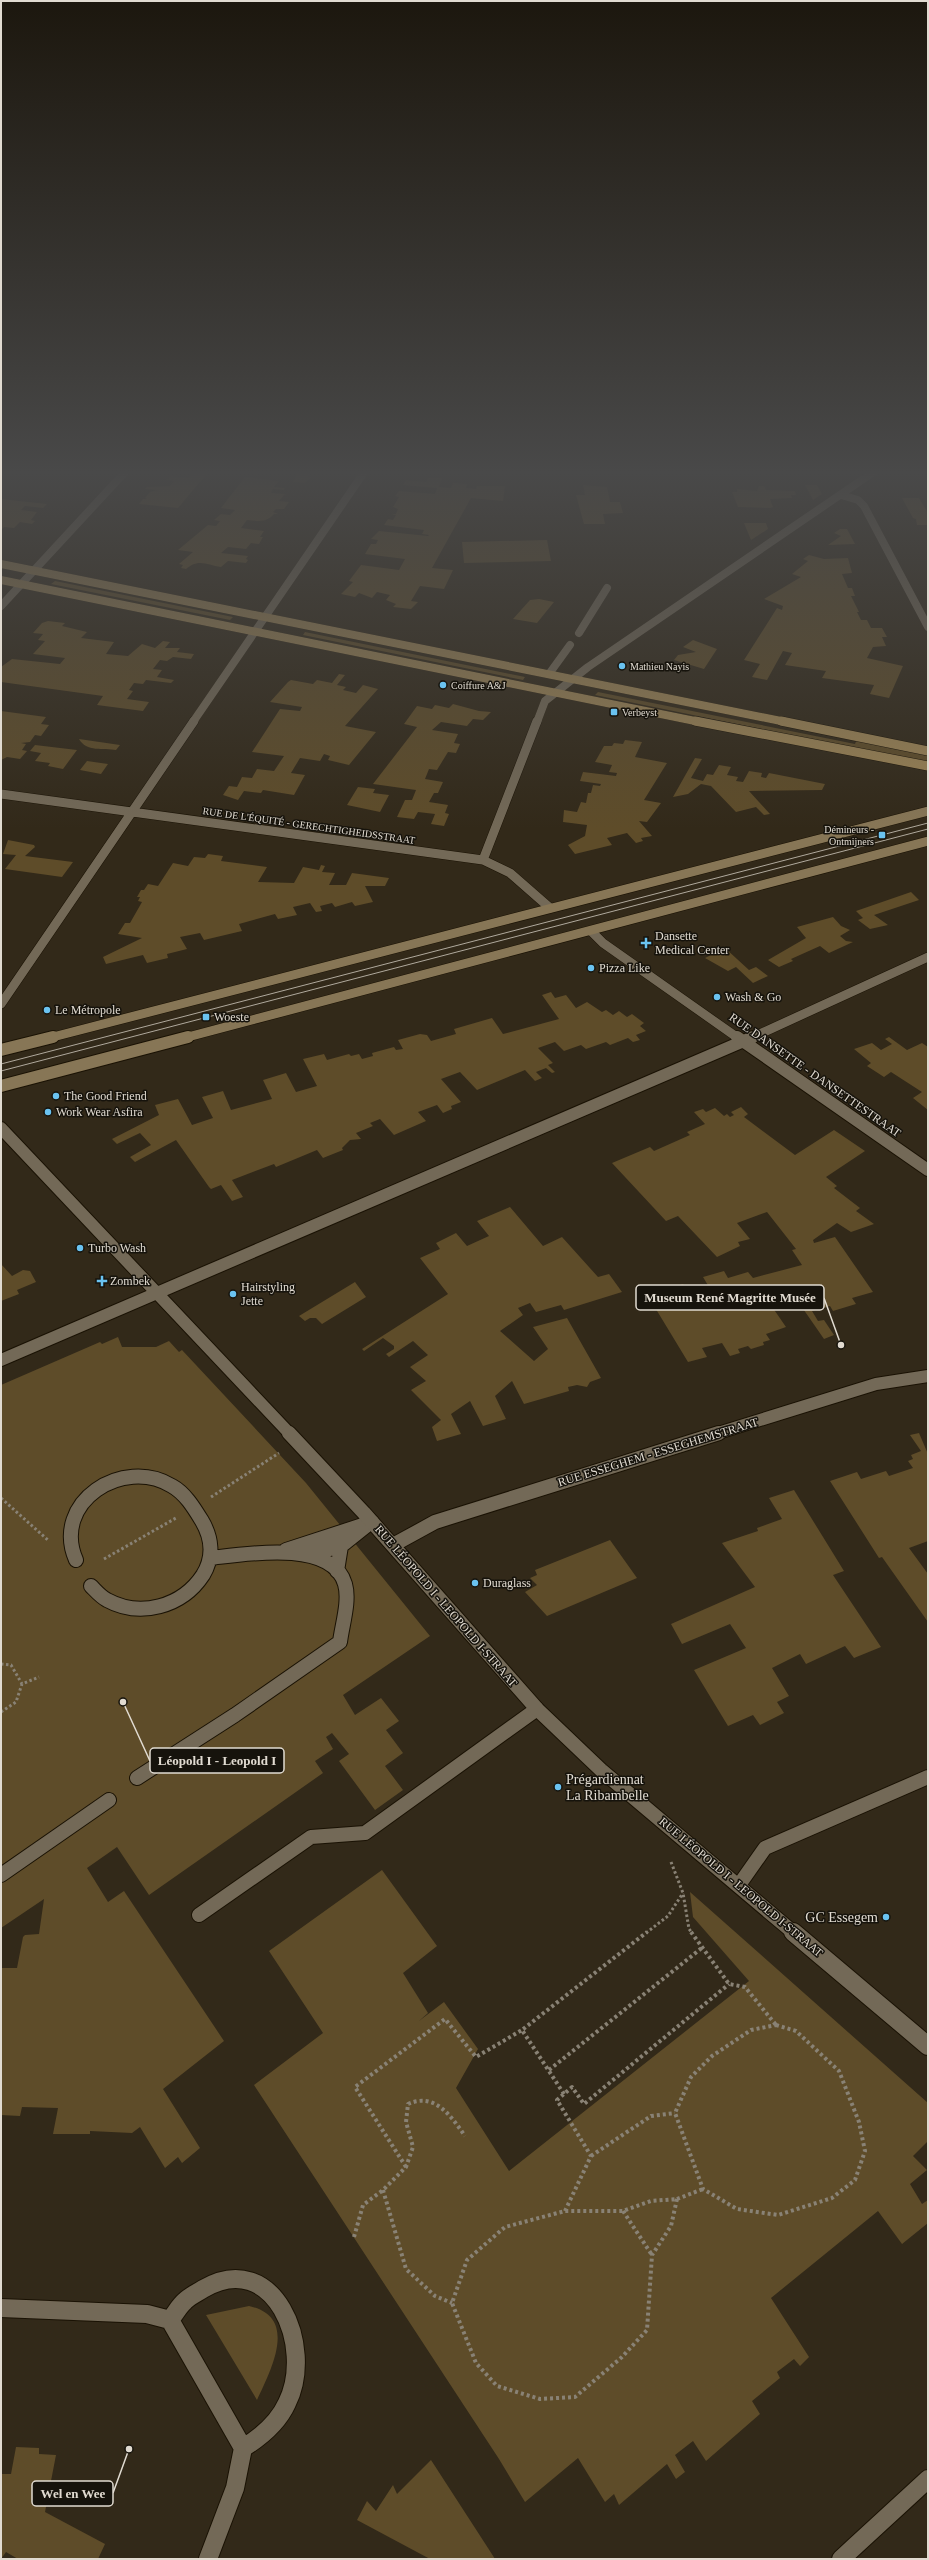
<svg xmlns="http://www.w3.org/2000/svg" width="929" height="2560" font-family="Georgia,serif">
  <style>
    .green { fill: #5e4c29 }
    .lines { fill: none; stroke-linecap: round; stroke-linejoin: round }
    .lane-far1-casing { stroke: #1a1204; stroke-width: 8 }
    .lane-casing { stroke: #1a1204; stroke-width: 16 }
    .street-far4-casing { stroke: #1a1204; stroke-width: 8 }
    .street-far3-casing { stroke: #1a1204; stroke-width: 10 }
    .street-far2-casing { stroke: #1a1204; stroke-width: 14 }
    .street-far1-casing { stroke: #1a1204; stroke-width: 16 }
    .street-casing { stroke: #1a1204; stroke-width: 20 }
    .secondary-far1-casing { stroke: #1a1204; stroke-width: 10 }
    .secondary-casing { stroke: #1a1204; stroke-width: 14 }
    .primary-far1-casing { stroke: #1a1204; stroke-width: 8 }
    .primary-casing { stroke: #1a1204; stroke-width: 10 }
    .path-far1 { stroke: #898275; stroke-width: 3; stroke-dasharray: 2.5 2.5; stroke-linecap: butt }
    .path { stroke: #898275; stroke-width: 4; stroke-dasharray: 3 3; stroke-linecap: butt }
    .lane-far1 { stroke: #736957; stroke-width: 8 }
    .lane { stroke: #736957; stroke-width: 14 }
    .street-far4 { stroke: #736957; stroke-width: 8 }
    .street-far3 { stroke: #736957; stroke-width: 9 }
    .street-far2 { stroke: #736957; stroke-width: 12 }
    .street-far1 { stroke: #736957; stroke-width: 14 }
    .street { stroke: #736957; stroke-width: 18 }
    .secondary-far1 { stroke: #877656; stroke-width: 9 }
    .secondary { stroke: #877656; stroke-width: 12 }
    .primary-far1 { stroke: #9b8355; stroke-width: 8 }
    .primary { stroke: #9b8355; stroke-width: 9 }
    .tram { stroke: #b0a99d; stroke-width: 1 }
    .poi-dot { fill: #6ac3f1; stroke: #16130c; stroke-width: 1.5 }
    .labels { text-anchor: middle; stroke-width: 3; stroke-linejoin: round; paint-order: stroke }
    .far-poi-label { font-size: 10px; fill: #e1dbd1; stroke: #16130c; text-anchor: start }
    .far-street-label { font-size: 10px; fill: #e1dbd1; stroke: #16130c }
    .poi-label { font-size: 12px; fill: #e1dbd1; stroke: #16130c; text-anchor: start }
    .street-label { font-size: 12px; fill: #e1dbd1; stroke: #16130c }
    .near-poi-label { font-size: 14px; fill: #e1dbd1; stroke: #16130c; text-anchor: start }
    .leader { fill: none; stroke: #e1dbd1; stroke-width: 1.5 }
    .callout-dot { fill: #e1dbd1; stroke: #16130c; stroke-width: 1.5 }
    .callout { fill: #16130c; stroke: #e1dbd1; stroke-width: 1.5 }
    .callout-label { font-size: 13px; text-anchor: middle; font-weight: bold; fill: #e1dbd1 }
  </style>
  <rect width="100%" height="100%" fill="#322919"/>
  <path class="green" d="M195,471H209L178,508L139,504L143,499H147L145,498L150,492L157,490L145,489L147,487L170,486L174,481L167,480L171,476L189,478Z
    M299,471L312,472L308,477L311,478L304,483L293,482Z
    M245,477L279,481L274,487L285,488L284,490L273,489L271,493L285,494L279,501L289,502L284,509H276L273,512L278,514H274C266,523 259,521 247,520L241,528L264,531L260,537H263L259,544L251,543L246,549L228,547L221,553L248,556L246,559L248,560L246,563L228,561L221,567C207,565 199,558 186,569L181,568L183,565L179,564L193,552L178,550L208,525L216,526L220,521L214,520L221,514L230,515L235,510L221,508Z
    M428,478H442L439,487L451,488L453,483L467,484L466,488L476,489L477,486H505L503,501L471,498L432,568L453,570L444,589L420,586L411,601L418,602L411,609L393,607L396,604L386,600L390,595L377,592L372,598L359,593L355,597L341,594L353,582L349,581L361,565L399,570L405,559L365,554L371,544H376L378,540L371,539L379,531L428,536L429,535L422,534L424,530L384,525L388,519L393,520L396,515L391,514H396L398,509L393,507L399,497L395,496L399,491L435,494L437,488L403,485L406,480L426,482Z
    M583,485L607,487L610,502H620L623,513L603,514L605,524H584L576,495H585Z
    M805,485H817L822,494L813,500Z
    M759,486H764L766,490L795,491L796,495H791L792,498L770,499L773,507L770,508L738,507L732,492H737V489L757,491Z
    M902,498H919L928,513V525H917L916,519L913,518Z
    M1,499L47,504L43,508L25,506L21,510L37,512L31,520L35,521L32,524L20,522L14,528L4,527L1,530Z
    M744,523H766L768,529L751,540Z
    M840,529H847L855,544L828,545L841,536L834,533Z
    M547,540L551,561L464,563L462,542Z
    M809,555L824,559L848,558L852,573L842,574L848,588H852L855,596H851L859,612H857L861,620H867L871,628H882L887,637H882L886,646L873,647L867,658L903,666L889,698L870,694L874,685L822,678L826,671L785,665L792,653L783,651L767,680L752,677L760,664L744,660L777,608L782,610L783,606L764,599L801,577L792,574L808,561L803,559Z
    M55,581L233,617L230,620L51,584Z
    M539,599L554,602L537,623L513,619L530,600Z
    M48,621L65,623L62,626L87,632L81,638L114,642L106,654L128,656L142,644L155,648L163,641L170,642L165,648H180L177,652L194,654L191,659L173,657L167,661L160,660L153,669L162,670L157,677L174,680L171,683L146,680L143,684L134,683L129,690L133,691L127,699L149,702L143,711L97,705L103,696L1,682V667L12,659L60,664L65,658L33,654L45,641L38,640L43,634L33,633L42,623Z
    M305,632L525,677L523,680L303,635Z
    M693,640L717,649L704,669L674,660L678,655L696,652L683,647Z
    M339,674L345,675L337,685L346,687L343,690L356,693L363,685L378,689L345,726L376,732L349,765L328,760L330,756L324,754L320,761L300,758L291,773L305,775L294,795L263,790L261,793L244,791L238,800L223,795L229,786L237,787L242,777L252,778L257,769L274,771L284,756L252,752L280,709L300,711L302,707L270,702L288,682L291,680L313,684L317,680L332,683Z
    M598,692L855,744L857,739L928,754V763L595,695Z
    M453,704L479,711L491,712L483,720L473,719L467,726L441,722L432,730L458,734L454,743L460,744L456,753L448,752L437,770L429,769L425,779L443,782L438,793H434L429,802L448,805L445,813L449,814L444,826L431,824L435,814L418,812L414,819L397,817L405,800H412L416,790L373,784L417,727L404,724L417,706L432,709L435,705L449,708Z
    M1,711L46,717L41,724L49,725L41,736L35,735L30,742L21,743L26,744L22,750L27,751L20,759L7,757L1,760Z
    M79,739L120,745L116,750C104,748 86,752 79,739Z
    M625,740L642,742L635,757L667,763L644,800L661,803L647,822L639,821L652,836L641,838L643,841L636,843L627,833L607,838L612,845L575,854L568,845L585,836L587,825L563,822L564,810L577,812L581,802L586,803L588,793H591L593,785L600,786L601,784L580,781L583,772L616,776L617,773L609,772L612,765L595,762L604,746H612L614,743L623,744Z
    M35,745L77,750L63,769L48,766L50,763L35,761L41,753L30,751Z
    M695,758L702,759L691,778L703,781L707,774L713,775L719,765L731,767L727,775L738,777L736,781L743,782L749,771L762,773L761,777L766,778L769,773L825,784L822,790L749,791L770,814L764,815L756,807L736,812L711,786L701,784L688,794L673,797Z
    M87,761L108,764L101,774L80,770Z
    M358,787L375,789L373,793L389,795L380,812L347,805Z
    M8,840L34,845L35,847L25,856L73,862L62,877L5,869L16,855L3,854Z
    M208,854L223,856L221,861L267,867L258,882L294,883L303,867L319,870L321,865L325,866L322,872L335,873L329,885H346L352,873L389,878L385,886H365L373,902L355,906L352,902L335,907L332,903L320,906L322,911L316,912L310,903L293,907L297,915L278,919L275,914L239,924L242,931L204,940L200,933L180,937L187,949L167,954L168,958L147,963L143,955L106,964L103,957L142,938L118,934L125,923H130L142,902L138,901L140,897H137L141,890H144L148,884L158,886L173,863L188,866L194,857L205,858Z
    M911,892L919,900L874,915L888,925L870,929L858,920L863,918L856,911Z
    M833,917L841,926L850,930L840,936L846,941L853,942L829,953L820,946L791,959L793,961L779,967L768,960L806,938L797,927Z
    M725,948L749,970L756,967L768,976L753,983L736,967L728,971L705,958Z
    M551,992L555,998L566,995L576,1008L587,1002L602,1012L606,1010L613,1015L619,1011L627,1017L632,1014L644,1023L640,1026L646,1031L636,1035L640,1040L633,1042L628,1038L610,1045L606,1042L586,1049L581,1045L564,1051L555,1042L538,1048L553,1063L548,1065L555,1072L552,1073L546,1068L536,1072L542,1078L535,1081L525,1070L477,1090L460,1072L441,1079L461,1102L451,1106L452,1109L443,1113L437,1105L418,1112L426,1121L394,1135L380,1119L370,1123L373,1126L356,1133L361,1139L350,1140L342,1148L343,1150L323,1158L317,1150L276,1167L274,1164L232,1180L243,1197L232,1201L221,1185L211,1189L209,1187L176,1140L135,1162L130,1157L151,1145L140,1133L117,1144L112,1139L159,1115L155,1105L178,1099L192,1125L213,1118L202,1097L223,1091L231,1110L272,1099L263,1080L286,1073L296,1092L317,1086L303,1059L324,1054L327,1060L349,1054L351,1056L359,1054L362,1059L373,1056L372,1053L394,1047L396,1050L403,1049L398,1040L420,1034L427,1035L431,1041L456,1034L454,1029L492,1018L503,1034L559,1019L542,995Z
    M889,1037L907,1050L922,1043L928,1047V1110L913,1098L922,1092L891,1072L884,1077L867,1066L871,1063L854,1049L872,1043L881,1050L892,1044L885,1039Z
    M741,1107L748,1114L744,1117L795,1155L834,1130L865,1151L826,1177L837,1186L834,1188L860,1208L856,1211L874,1224L851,1232L837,1223L813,1240L814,1243L835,1237L873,1292L852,1298L856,1304L833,1311L830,1306L812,1311L818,1321L824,1320L834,1335L824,1339L790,1290L766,1298L786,1327L766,1334L770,1340L763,1342L764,1345L751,1349L748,1346L738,1349L740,1353L730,1356L722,1343L702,1348L707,1357L688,1362L648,1296L683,1284L689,1293L709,1287L703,1277L724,1271L728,1278L748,1272L753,1278L802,1265L792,1250L796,1249L767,1212L737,1223L750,1239L738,1242L740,1246L717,1257L678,1216L666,1221L612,1163L650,1147L654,1151L690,1135L687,1132L705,1124L694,1112L703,1109L706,1112L715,1108L724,1116L727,1114L730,1117L734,1115L731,1112Z
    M510,1207L543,1246L562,1237L598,1277L609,1274L622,1292L564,1310L561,1305L536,1312L530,1303L518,1308L523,1315L500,1331L534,1361L548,1349L533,1327L567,1318L601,1378L590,1382L587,1387L577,1385L568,1387L569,1391L524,1404L512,1381L495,1396L506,1419L483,1426L470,1401L451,1414L461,1434L437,1441L432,1427L441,1420L411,1390L426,1381L410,1367L428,1355L413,1341L389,1357L386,1354L394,1349V1346L383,1338L364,1351L362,1349L448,1294L420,1258L440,1249L436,1243L456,1233L467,1246L489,1236L477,1221Z
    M1,1264L12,1276L23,1270L30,1271L36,1282L17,1290L19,1294L1,1301Z
    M355,1282L366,1297L322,1324L316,1318H310L305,1321L299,1316Z
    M118,1337L122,1347H156L169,1341L179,1352L182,1350L306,1483L430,1636L343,1695L355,1715L381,1698L399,1721L386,1730L403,1753L385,1766L403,1790L375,1810L339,1761L349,1754L332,1733L326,1737L333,1749L315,1761L323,1773L149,1895L117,1847L87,1868L108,1902L124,1891L224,2041L163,2089L200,2148L182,2163L178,2157L165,2168L140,2127L132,2133L90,2131V2134H53L58,2108L22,2107L20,2116L1,2115V1968H17L23,1937L25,1935L39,1934L44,1899L1,1928V1385L100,1342L102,1344Z
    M919,1433L928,1454V1541L909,1548L928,1574V1622L882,1557L879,1558L830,1481L857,1472L861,1479L886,1471L889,1476L913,1468L908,1461L913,1459L911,1455L921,1451L910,1435Z
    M794,1490L844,1571L833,1575L881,1647L854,1658L845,1646L806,1664L800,1654L772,1668L789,1696L777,1702L784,1713L760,1725L753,1715L728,1726L694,1670L746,1648L730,1624L682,1644L671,1624L755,1587L722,1543L758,1531L757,1528L782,1519L769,1498Z
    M610,1540L637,1578L547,1616L525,1592L537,1585L530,1578L537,1575L535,1570Z
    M382,1870L437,1946L403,1973L428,2013L419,2021L444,2002L478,2049L456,2088L509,2171L749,1981L693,1917L690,1892L928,2103V2141L913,2156L927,2170L910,2184L922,2204L928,2200V2223L902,2244L878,2211L771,2298L809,2357L800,2366L794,2359L777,2372L780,2378L752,2401L760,2414L706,2461L693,2441L675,2455L685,2472L676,2479L667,2464L619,2505L614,2494L605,2502L578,2458L525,2502L499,2459L254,2085L323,2033L269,1951Z
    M249,2306C300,2317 270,2371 257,2400L206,2315Z
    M16,2447L39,2448V2454L56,2455L45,2512L105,2544L98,2559H18L6,2552L1,2559V2474H11Z
    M431,2460L488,2548L495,2559H430L357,2520L367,2501L376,2511L393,2485L397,2494Z"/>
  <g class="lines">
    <defs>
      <path id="lane-far1" d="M579,633L607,588
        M549,674L570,645"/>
      <path id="lane" d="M286,1550L372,1522
        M311,1554L341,1546L366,1526
        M76,1560C51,1502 123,1456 172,1486C185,1493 194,1508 202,1521C212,1538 214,1557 203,1575C182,1607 140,1618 107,1600C101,1597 96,1591 91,1586
        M337,1571L341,1546
        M137,1778L235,1715L340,1642C342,1625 350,1601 345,1584C332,1539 245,1554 211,1558
        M1,1875L109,1800
        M199,1915L311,1837L365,1833L537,1709"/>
      <path id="street-far4" d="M841,495L858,500L864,506L928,627
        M1,606L126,471
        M193,722L365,471
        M537,722L545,701L588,667L875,471"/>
      <path id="street-far3" d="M537,721L483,860L510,873L550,908
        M1,794L483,860
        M591,931L603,943L738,1038
        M1,1004L194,721
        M751,1038L928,957"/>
      <path id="street-far2" d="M737,1037L928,1170
        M1,1128L290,1434
        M1,1360L753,1037
        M715,1434L876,1384L928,1376"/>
      <path id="street-far1" d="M289,1433L364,1513L537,1709L601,1770L794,1933
        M393,1545L435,1522L719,1433
        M739,1885L765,1848L928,1777"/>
      <path id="street" d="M793,1932L928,2046
        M1,2308L147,2314L170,2320
        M170,2320C175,2314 179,2306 185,2301C190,2296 197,2293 203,2289C274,2247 315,2347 287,2403C278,2423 261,2437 243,2448
        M170,2320L243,2448
        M208,2559L235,2488L243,2448
        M841,2559L928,2479"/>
      <path id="secondary-far1" d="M49,1038L928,811
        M184,1038L928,841"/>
      <path id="secondary" d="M1,1050L53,1037
        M1,1086L188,1037"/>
      <path id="primary-far1" d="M1,564L786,722
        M1,580L700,722"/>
      <path id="primary" d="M695,721L928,766
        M781,721L928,751"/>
    </defs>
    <use href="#lane-far1" class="lane-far1-casing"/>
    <use href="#lane" class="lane-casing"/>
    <use href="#street-far4" class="street-far4-casing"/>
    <use href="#street-far3" class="street-far3-casing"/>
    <use href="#street-far2" class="street-far2-casing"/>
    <use href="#street-far1" class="street-far1-casing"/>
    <use href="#street" class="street-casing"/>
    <use href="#secondary-far1" class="secondary-far1-casing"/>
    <use href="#secondary" class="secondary-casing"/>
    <use href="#primary-far1" class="primary-far1-casing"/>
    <use href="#primary" class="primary-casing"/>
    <path class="path-far1" d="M211,1497L279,1453
      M1,1498L49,1541
      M104,1559L176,1518
      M1,1664L11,1665L22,1684
      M1,1712L16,1702L22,1684L39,1677
      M671,1862L683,1893L689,1929L692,1933
      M646,1933L668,1916L683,1893"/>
    <path class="path" d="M691,1932L729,1984L745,1987L776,2025
      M776,2025L796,2031L839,2071L859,2122L865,2151L855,2180L832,2198L778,2215L737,2209L703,2189L675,2113L691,2077L712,2056L751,2030Z
      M549,2070L703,1947
      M564,2094L522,2030L647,1932
      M591,2156L651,2116L675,2113
      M406,2167L355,2087L445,2019L476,2057L522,2030
      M383,2190L406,2269L435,2296L452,2303
      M677,2199L671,2226L652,2255L647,2330L622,2357L575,2397L540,2399L497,2386L476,2363L452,2303L467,2260L505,2227L565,2211H623L651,2201Z
      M677,2199L703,2189
      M565,2211L591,2156L557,2100L572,2087L584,2104L729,1984
      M623,2211L652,2255
      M354,2237L363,2205L383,2190L406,2167L413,2147L406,2122L408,2104C435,2092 451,2116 465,2136"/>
    <use href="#lane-far1" class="lane-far1"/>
    <use href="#lane" class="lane"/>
    <use href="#street-far4" class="street-far4"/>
    <use href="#street-far3" class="street-far3"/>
    <use href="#street-far2" class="street-far2"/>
    <use href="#street-far1" class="street-far1"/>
    <use href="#street" class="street"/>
    <use href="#secondary-far1" class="secondary-far1"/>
    <use href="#secondary" class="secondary"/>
    <use href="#primary-far1" class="primary-far1"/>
    <use href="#primary" class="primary"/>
    <path class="tram" d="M1,1064L928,823
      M1,1071L928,829"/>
  </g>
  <linearGradient id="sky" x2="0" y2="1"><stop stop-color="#1c170e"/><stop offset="0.57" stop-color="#494949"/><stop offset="1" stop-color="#494949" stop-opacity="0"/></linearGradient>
  <rect width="929" height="829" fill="url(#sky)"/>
  <g class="poi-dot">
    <circle cx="622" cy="666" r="4"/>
    <circle cx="443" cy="685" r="4"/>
    <rect x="610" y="708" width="8" height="8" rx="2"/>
    <rect x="878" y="831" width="8" height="8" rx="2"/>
    <path d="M644 937h4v4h4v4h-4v4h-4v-4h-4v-4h4z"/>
    <circle cx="591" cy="968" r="4"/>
    <circle cx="717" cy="997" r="4"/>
    <circle cx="47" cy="1010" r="4"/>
    <rect x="202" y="1013" width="8" height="8" rx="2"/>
    <circle cx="56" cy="1096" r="4"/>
    <circle cx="48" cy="1112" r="4"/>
    <circle cx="80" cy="1248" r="4"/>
    <path d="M100 1275h4v4h4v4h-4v4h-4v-4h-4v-4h4z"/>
    <circle cx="233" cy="1294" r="4"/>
    <circle cx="475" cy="1583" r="4"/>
    <circle cx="558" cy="1787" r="4"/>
    <circle cx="886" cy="1917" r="4"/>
  </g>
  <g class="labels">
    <g class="far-poi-label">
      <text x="630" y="670">Mathieu Nayis</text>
      <text x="451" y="689">Coiffure A&amp;J</text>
      <text x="622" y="716">Verbeyst</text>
      <text x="874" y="833" text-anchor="end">Démineurs -<tspan x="874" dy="12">Ontmijners</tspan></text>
    </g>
    <g class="far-street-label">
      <text transform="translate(309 825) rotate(8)" y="4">RUE DE L'ÉQUITÉ - GERECHTIGHEIDSSTRAAT</text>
    </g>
    <g class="poi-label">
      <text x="655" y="940">Dansette<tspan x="655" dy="14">Medical Center</tspan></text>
      <text x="599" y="972">Pizza Like</text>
      <text x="725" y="1001">Wash &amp; Go</text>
      <text x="55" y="1014">Le Métropole</text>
      <text x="214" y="1021">Woeste</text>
      <text x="64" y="1100">The Good Friend</text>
      <text x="56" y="1116">Work Wear Asfira</text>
      <text x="88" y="1252">Turbo Wash</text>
      <text x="110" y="1285">Zombek</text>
      <text x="241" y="1291">Hairstyling<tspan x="241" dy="14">Jette</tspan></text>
      <text x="483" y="1587">Duraglass</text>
    </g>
    <g class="street-label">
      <text transform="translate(815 1075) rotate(35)" y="4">RUE DANSETTE - DANSETTESTRAAT</text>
      <text transform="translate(658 1452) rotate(-17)" y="4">RUE ESSEGHEM - ESSEGHEMSTRAAT</text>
      <text transform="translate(446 1606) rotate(49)" y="4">RUE LÉOPOLD I - LEOPOLD I-STRAAT</text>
      <text transform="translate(741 1887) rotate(40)" y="4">RUE LÉOPOLD I - LEOPOLD I-STRAAT</text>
    </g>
    <g class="near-poi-label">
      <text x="566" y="1784">Prégardiennat<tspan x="566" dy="16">La Ribambelle</tspan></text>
      <text x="878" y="1922" text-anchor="end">GC Essegem</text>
    </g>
  </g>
  <path class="leader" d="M841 1345L824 1298M123 1702L150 1761M129 2449L113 2493"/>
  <g class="callout-dot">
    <circle cx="841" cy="1345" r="4"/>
    <circle cx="123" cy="1702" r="4"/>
    <circle cx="129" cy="2449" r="4"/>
  </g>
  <g class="callout">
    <rect x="636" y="1285" width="188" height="25" rx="4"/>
    <rect x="150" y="1748" width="134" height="25" rx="4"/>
    <rect x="32" y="2481" width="81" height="25" rx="4"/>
  </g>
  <g class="callout-label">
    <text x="730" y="1302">Museum René Magritte Musée</text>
    <text x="217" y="1765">Léopold I - Leopold I</text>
    <text x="73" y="2498">Wel en Wee</text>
  </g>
  <rect width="929" height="2560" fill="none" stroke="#e1dbd1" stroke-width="4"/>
</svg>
